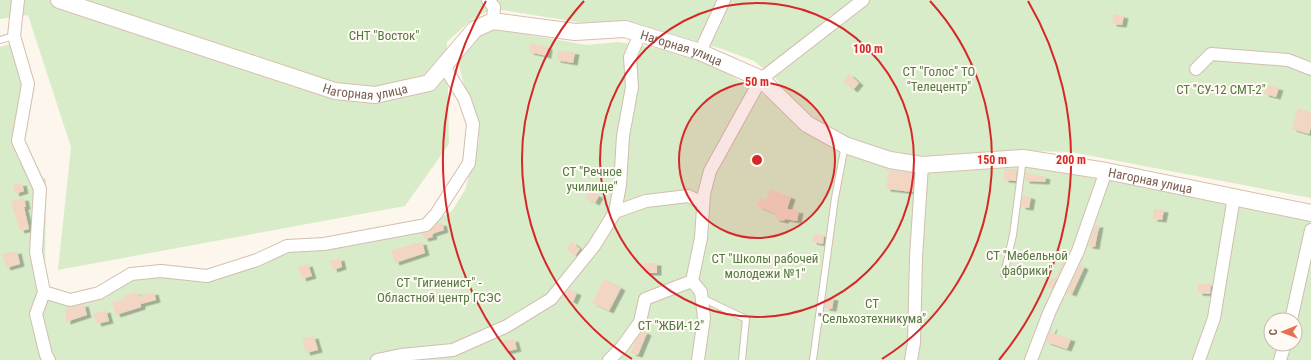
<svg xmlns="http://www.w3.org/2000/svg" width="1311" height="360" font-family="'Roboto Condensed',sans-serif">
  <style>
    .green { fill: #d8ecc9; fill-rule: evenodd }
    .building { fill: #f3d5c3; filter: url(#shadow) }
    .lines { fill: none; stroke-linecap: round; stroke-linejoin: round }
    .lane-casing { stroke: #d1beb0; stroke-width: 8 }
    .street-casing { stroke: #d1beb0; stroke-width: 14 }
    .secondary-casing { stroke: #d6c0b0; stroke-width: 18 }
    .lane { stroke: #fff; stroke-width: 6 }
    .street { stroke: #fff; stroke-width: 12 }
    .secondary { stroke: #fff; stroke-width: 16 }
    .ring { fill: none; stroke: #d62828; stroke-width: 2 }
    .labels { text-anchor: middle; stroke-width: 4; stroke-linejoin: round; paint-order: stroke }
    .park-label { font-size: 13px; fill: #537a41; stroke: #fffaf3 }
    .street-label { font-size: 13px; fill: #7a5c4d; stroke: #fffaf3 }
    .centre { fill: #d62828; stroke: #fffaf3; stroke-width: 2 }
    .ring-label { font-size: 12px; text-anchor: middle; font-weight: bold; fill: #d62828; stroke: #fffaf3; stroke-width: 4; stroke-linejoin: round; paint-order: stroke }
  </style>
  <defs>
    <filter id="shadow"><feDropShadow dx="4.5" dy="2.5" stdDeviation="0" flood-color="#0004"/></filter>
  </defs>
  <rect width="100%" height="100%" fill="#fdf6ec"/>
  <path class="green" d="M0,0H1311V198L1071,152L1032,151L921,158L869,148L828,127L801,108L775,78L754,61L722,49L635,23H584L502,10L486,12L471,20L447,42L449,144L405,206L58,270L71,147L28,15L0,19Z
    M489,28L587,45L618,42L680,52L728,74L771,99L829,147L847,155L897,167L927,172L1034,165L1311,216V360H0V47L20,41L28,70L21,136L36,173L46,179L45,278L57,299L141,275L201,278L282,251L426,226L452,211L465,190L479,141L478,121L464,85L457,58L471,40ZM1271,320H1295V344H1271Z"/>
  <path class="building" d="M1114,14L1124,16L1122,25L1112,24Z
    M530,43L548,47L547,56L529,52Z
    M559,51L575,52L573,63L556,60Z
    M849,74L859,83L853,90L843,81Z
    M1267,85L1279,88L1276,97L1264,94Z
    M1298,108L1311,112V127L1309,134L1292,129Z
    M1004,169H1017L1016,181L1004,180Z
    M889,170L914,173L913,192L886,189Z
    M1026,173L1046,177L1045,182L1025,181Z
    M22,183L24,191L15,194L13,185Z
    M770,189L791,197L787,209L799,211L797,221L785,219L784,221L775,219L776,214L757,206L760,198L766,200Z
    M590,191L599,196L595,203L586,198Z
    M1023,195L1031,197L1029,208L1021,207Z
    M24,198L26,207H24L29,229L20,231L11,201Z
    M1154,209L1164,210L1162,220L1153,219Z
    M442,223L444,230L432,234L433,237L424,239L422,233L428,232L437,224Z
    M1095,225H1099L1095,247L1088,246Z
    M814,233L824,235L823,244L812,242Z
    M422,242L425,253L395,263L391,250Z
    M572,242L580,249L575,256L566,249Z
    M17,251L20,264L6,268L2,254Z
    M1065,257L1066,258L1052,289L1047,286L1052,277L1055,279Z
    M340,258L342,267L333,270L330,261Z
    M644,263H657V273H645Z
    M308,264L312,276L302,279L298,267Z
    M1080,265L1084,267L1072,294L1067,292Z
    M604,279L621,288L609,311L592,303Z
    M1198,283L1211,284L1210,294L1198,293Z
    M569,289L577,293L573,302L564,297Z
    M137,292L138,296L154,292L156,300L141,304V307L116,315L112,302L124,299L123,296Z
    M826,297L834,298L832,309L825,308Z
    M84,304L87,315L66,322L65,309Z
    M106,310L109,321L97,324L93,314Z
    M1052,327H1053L1051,333L1071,339L1067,349L1046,342Z
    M643,331L647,333L638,355L631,353L635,341Z
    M314,336L318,350L306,353L302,339Z
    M514,339L517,349L505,352L502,342Z"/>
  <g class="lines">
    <defs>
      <path id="lane" d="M0,40L14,36
        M1004,274L1013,235L1023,158
        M702,298L746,319L742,360
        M813,360L835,198L845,145"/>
      <path id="street" d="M18,0L14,36L28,84L18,141L40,189L36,252L44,292
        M488,0L494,7L493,21
        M700,52L724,0
        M1196,69L1211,54L1288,60L1311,69
        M615,212L620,185L623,136L632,87L630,57L640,34
        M692,281L701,292L704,318L698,360
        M1291,320L1311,230
        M49,360L46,355L36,314L44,292L70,300L99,293L131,274L161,271L207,276L257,260L287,246L324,244L426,225L436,214L469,163L473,124L464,98L444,66
        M377,360L401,355L453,350L507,326L551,299L594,246L615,212L646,201L688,196L703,203
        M609,360L622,347L640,322L645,299L692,281L701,238L704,194L710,171L761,79L863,0
        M911,360L914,343L916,257L922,165
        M1031,360L1049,313L1078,251L1106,171
        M1199,360L1214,318L1234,197
        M1280,360L1285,344"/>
      <g id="secondary">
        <path id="s1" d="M59,0L335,91L375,95L429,83L475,29L493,21L575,32L625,29L700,52L761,79L807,124L845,145L890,160L922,165L1023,158L1106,171L1311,213"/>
      </g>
    </defs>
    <use href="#lane" class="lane-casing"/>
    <use href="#street" class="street-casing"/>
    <use href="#secondary" class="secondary-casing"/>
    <use href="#lane" class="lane"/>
    <use href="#street" class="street"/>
    <use href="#secondary" class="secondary"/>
  </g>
  <circle cx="757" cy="160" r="78" fill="#d62828" fill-opacity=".12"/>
  <g class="ring">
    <circle cx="757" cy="160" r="78"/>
    <circle cx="757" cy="160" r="157"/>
    <path d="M632 359A235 235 0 0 1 584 1M930 1A235 235 0 0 1 882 359"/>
    <path d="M515 360A314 314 0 0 1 486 1M1028 1A314 314 0 0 1 999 360"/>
  </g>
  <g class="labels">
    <g class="park-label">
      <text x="384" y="40">СНТ "Восток"</text>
      <text x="939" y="76">СТ "Голос" ТО<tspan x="939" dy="15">"Телецентр"</tspan></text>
      <text x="1221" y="94">СТ "СУ-12 СМТ-2"</text>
      <text x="592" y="176">СТ "Речное<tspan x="592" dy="15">училище"</tspan></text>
      <text x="1027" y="260">СТ "Мебельной<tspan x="1027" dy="15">фабрики"</tspan></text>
      <text x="765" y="263">СТ "Школы рабочей<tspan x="765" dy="15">молодежи №1"</tspan></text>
      <text x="439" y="287">СТ "Гигиенист" -<tspan x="439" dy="15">Областной центр ГСЭС</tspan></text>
      <text x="872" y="308">СТ<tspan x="872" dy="15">"Сельхозтехникума"</tspan></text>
      <text x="671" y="330">СТ "ЖБИ-12"</text>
    </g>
    <g class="street-label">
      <text dy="5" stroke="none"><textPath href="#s1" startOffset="669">Нагорная улица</textPath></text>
      <text dy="5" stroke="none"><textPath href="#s1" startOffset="321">Нагорная улица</textPath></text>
      <text dy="5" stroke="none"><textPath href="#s1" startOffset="1173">Нагорная улица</textPath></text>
    </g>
  </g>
  <circle cx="757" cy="160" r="6" class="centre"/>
  <g class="ring-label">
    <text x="868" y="53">100 m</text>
    <text x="757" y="86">50 m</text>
    <text x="992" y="164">150 m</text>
    <text x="1071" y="164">200 m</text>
  </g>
  <g transform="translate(1283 332) rotate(269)"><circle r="19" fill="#fffaf3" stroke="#cabbb1"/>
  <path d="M0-3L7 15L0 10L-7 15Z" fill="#e76f51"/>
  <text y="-6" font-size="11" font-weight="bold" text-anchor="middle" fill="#7a5c4d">С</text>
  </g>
</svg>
